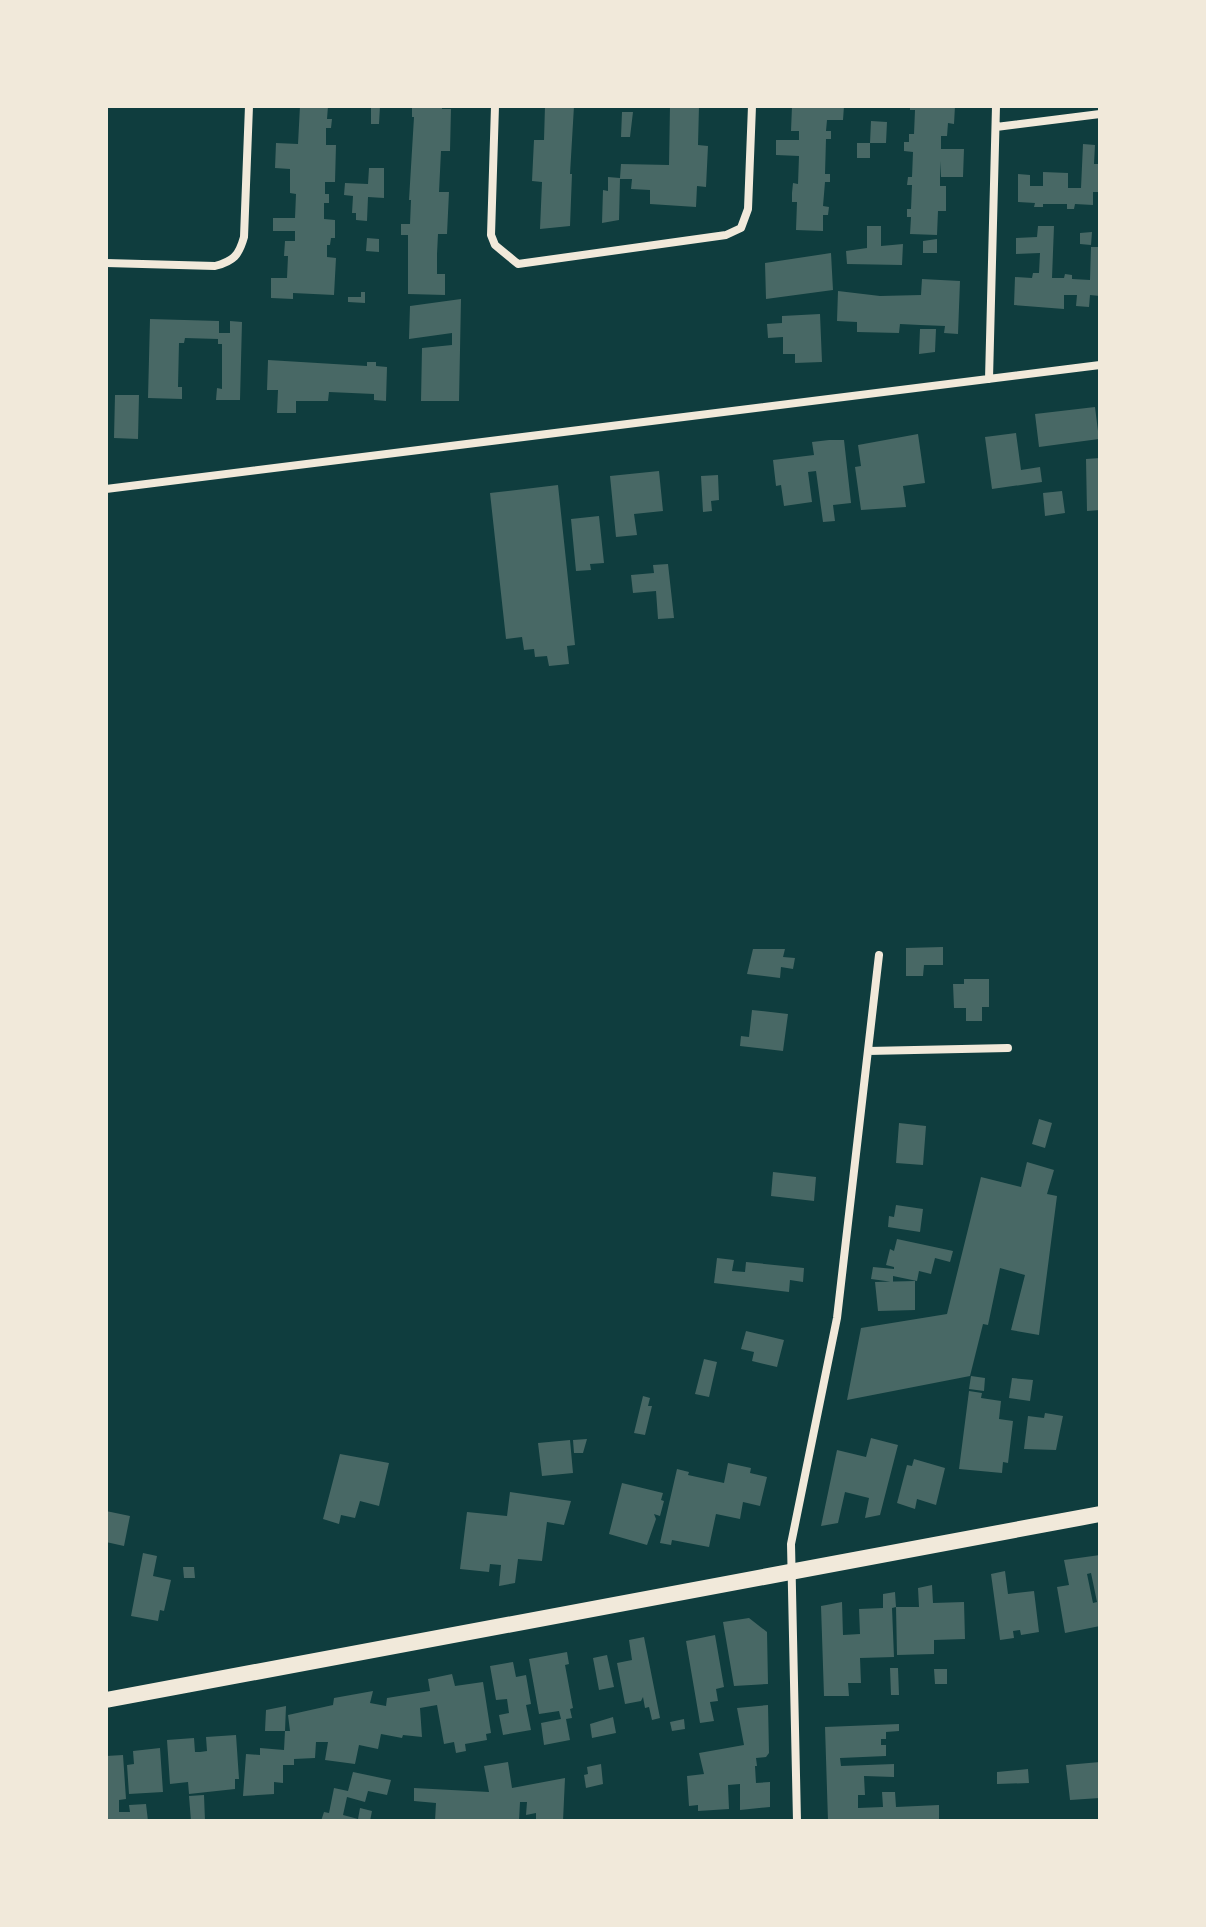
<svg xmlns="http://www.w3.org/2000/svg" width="1206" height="1927" font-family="'Source Sans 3',sans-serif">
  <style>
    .building { fill: #486865; fill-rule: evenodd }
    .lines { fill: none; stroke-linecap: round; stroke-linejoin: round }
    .minor { stroke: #f1e9da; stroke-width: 8 }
    .secondary { stroke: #f1e9da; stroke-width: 16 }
  </style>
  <rect width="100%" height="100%" fill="#0f3d3e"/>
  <path class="building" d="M300,106H328L327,119H332L331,128H326V145H336L335,182H325V194H329V203H324V219L335,220V238H331L330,245H327V257L336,258L334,295L293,293V299L271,298V278H287L288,256H284L285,241H295V231H273V218H295L296,194L290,193V169L275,168L276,143L298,144Z
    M371,106H380L379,124H371Z
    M412,106H442V109H451L450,151H441L439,192H449L447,234H438L437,254V274H445V295L408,294V235H401V224H410L411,200H409L414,117H412Z
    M545,106H574L570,174H572L570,226L540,229L542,182L532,181L534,140H544Z
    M670,106H699L698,145L708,146L706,187L697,186L696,207L650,204V190L631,189L632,179H620L619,220L602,223L603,190L608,191V177L620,178L621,164L669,165Z
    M792,106H844L843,120H827L826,131H831V139H826L825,174H830V182H825L823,206L829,207L828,215H823V231L796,230L797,202H792V193L793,183L798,184L799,156L776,155V140H799V131H791Z
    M910,106H955L954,124L948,123L947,136H941V149H964L963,177H941L940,161V186H946V211H938L937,235L910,234L911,217H907V209H911L912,185H907L908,177H912L913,152L904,151V142H909V134H914L915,110H910Z
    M622,112H633L630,137H621Z
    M871,121L887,122L886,143H870V158H857V143H870Z
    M1083,144L1095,145L1094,164H1100V192H1093V205L1075,204L1074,209H1067V204H1043V207H1034L1035,203L1018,202V174L1030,175V186H1043V172L1068,173V188H1081Z
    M369,168H384V198L368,197L367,221L356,220V213H352L353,196L344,195L345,183L368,184Z
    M867,226H881V246L903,244L902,265L847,264L846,251L867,248Z
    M1038,226H1054L1052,278H1064L1065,274L1072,275V279L1090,280L1091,247H1100V296L1090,295L1089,307L1076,306L1077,295H1064V309L1014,305L1015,277L1032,278L1033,273H1039L1040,253L1016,254V238L1037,237Z
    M1092,232L1091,245L1080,244V233Z
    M367,238L379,239V252L366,251Z
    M937,239V253H923V241Z
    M831,253L833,290L766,299L765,263Z
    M922,279L960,281L958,334L944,333L945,326L920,325L900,324L899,333L857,332V322L837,321L838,291L880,296L921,295Z
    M361,292H365V303L348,302V297H361Z
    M461,299L459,401H421L422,348L452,345V333L409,339L410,306Z
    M820,314L822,362L795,363V354H783V337L768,338L767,324L782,323V316Z
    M150,319L219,321V333H230V321L242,322L240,400H216L217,388L222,389V344H218V339L185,338L184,343H179L178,387H182V399L148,398Z
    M920,329H936L935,352L919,354Z
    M268,360L367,366V362H376V366L387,367L386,401L374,400V394L329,392L328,401H296V413H277L278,390H267Z
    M115,395H139L138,439L114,438Z
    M1095,407L1099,439L1039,447L1035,414Z
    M1016,433L1021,470L1040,467L1042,482L992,489L985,437Z
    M918,434L925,483L903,486L906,507L861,510L855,467L861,466L858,445Z
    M829,440H844L851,503L833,505L835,521L823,522L816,471L808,472L812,502L784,506L781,485L776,486L773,460L814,455L812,442Z
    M1100,458V510L1087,511L1086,459Z
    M659,471L663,511L634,514L637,535L616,537L610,476Z
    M718,475L719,500L711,501L712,511L703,512L701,476Z
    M558,485L575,645L567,646L569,664L549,666L547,656L535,657L534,649L524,650L522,637L506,639L490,493Z
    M1062,491L1065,513L1045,516L1043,493Z
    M599,516L604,563L590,564L591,570L576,571L571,519Z
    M668,564L674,618L658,619L656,591L633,593L631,575L654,573L653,565Z
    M943,947V965H924L923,976H906V948Z
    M753,949H785L783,957L795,958L793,969L781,967L780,978L747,974Z
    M964,979H989V1007H982V1021H966V1008H954L953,984H964Z
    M752,1010L788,1014L783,1051L740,1046L741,1036L749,1037Z
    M1039,1119L1052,1123L1045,1148L1032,1144Z
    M899,1123L926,1126L923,1165L896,1163Z
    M1027,1162L1054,1170L1047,1194L1057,1196L1039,1335L1011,1330L1025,1275L1000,1268L988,1325L983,1324L970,1376L847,1400L861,1328L947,1314L981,1177L1021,1187Z
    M773,1172L816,1177L814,1201L771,1196Z
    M896,1205L923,1209L920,1232L888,1227L889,1216L894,1217Z
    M897,1239L953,1251L950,1262L935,1258L931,1274L919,1271L917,1281L893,1276V1282L871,1279L873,1267L894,1269V1267L886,1265L890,1249L894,1251Z
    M717,1258L734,1260L732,1271L745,1272L746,1262L804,1268L803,1282L790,1280L789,1292L714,1283Z
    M915,1281V1310L878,1311L875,1282Z
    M746,1331L784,1340L777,1367L752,1361L754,1352L741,1349Z
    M704,1359L717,1362L709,1397L695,1394Z
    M971,1376L985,1378L984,1391L969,1389Z
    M1012,1378L1033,1380L1030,1401L1009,1398Z
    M969,1391L982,1393L981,1398L1001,1401L999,1419L1013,1421L1008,1463L1003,1462L1002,1473L959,1469Z
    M643,1396L650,1398L648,1406H652L645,1435L634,1433Z
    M1045,1413L1063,1416L1056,1450L1024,1449L1028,1416L1044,1418Z
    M871,1438L898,1445L880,1515L865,1518L869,1498L845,1492L838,1523L821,1526L837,1450L866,1457Z
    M587,1439L583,1453H574L573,1440Z
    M570,1440L573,1473L542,1476L538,1443Z
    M340,1454L389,1463L379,1506L360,1501L355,1518L341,1515L339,1524L323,1519Z
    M914,1459L945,1468L936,1505L917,1499L915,1509L897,1503L907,1465L912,1466Z
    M728,1463L751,1468L750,1473L767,1477L760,1506L743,1502L740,1519L716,1514L709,1547L672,1540L671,1545L660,1543L677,1469L689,1472L688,1475L724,1483Z
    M622,1483L663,1493L661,1500L664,1501L660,1516L654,1514L656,1519L647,1545L609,1534Z
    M510,1492L571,1501L564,1525L547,1522L542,1561L518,1559L515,1583L499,1586L501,1565L490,1564L489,1572L460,1569L467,1512L507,1516Z
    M106,1511L130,1516L124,1546L106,1542Z
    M143,1553L157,1556L153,1576L171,1580L164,1611L160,1610L158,1621L131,1616Z
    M1100,1555V1626L1065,1633L1057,1587L1069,1585L1064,1560ZM1091,1573L1097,1602L1093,1603L1087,1574Z
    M183,1567H194L195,1578H184Z
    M1005,1571L1008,1594L1034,1591L1039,1632L1021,1635L1020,1630L1013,1631L1014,1638L1000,1640L991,1574Z
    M932,1585L933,1603L964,1602L965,1639L934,1640V1654L897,1655L896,1607L892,1608L894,1657L860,1658L861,1683H848L849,1696H824L821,1606L842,1602L843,1635L860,1634L859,1609L883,1608V1594L895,1592L896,1607H919L918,1588Z
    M749,1618L767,1632L768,1684L734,1686L723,1622Z
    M715,1635L724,1687L716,1689L718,1701L710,1702L714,1721L700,1723L686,1641Z
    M644,1637L660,1718L652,1720L649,1707L645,1708L643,1697L641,1701L625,1704L617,1663L632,1660L629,1640Z
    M567,1652L569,1664L565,1665L573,1708L570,1709L572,1718L566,1719L570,1740L544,1745L541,1723L561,1719L559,1711L539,1714L529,1659Z
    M607,1655L614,1687L599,1690L593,1658Z
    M513,1662L516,1677L526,1675L531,1704L526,1705L531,1730L503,1735L499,1715L509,1713L507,1699L496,1700L490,1666Z
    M890,1668H898L899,1695H891Z
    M934,1669H947V1684H935Z
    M452,1674L455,1686L483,1682L491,1733L486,1734L487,1740L465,1744L466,1751L456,1753L454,1742L444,1744L437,1705L420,1708L422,1737L403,1735L402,1738L381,1734L378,1749L359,1745L355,1764L325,1760L328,1742H316L315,1758L294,1759V1765H283V1783L274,1782V1794L243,1796L246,1754L260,1755V1748L284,1750L285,1731H290L288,1715L333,1705L334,1698L373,1691L370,1703L386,1706L387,1698L430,1691L428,1679Z
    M768,1705L769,1753L766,1757L756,1758L757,1766H755L756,1783L770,1782V1807L740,1810V1784L728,1785L729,1809L698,1811V1805L689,1806L687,1776L704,1774L699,1753L744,1745L737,1708Z
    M286,1706L285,1731H265L266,1710Z
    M613,1717L616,1733L592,1738L590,1724Z
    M684,1719L685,1729L672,1731L670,1722Z
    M899,1724V1731L886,1732V1739H881V1745H886V1756L840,1758L841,1766L894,1764V1777L864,1776L865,1795H858V1808L883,1807L882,1792H895L896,1807L939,1805V1821H828L825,1727Z
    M236,1735L239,1779H235V1789L189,1794L188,1782L170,1784L167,1740L194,1738L195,1752H200L207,1751L206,1737Z
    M160,1748L163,1792L129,1794L127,1765L134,1764L133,1751Z
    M123,1755L126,1799L119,1800V1812H130L129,1805L146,1804L148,1821H106V1756Z
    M508,1762L512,1788L565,1778L563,1821H536V1813L526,1815L527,1802H520L519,1821H435L436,1803L414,1801V1788L489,1792L484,1766Z
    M1100,1762V1798L1070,1800L1066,1765Z
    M601,1764L603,1784L586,1788L584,1775L588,1774L587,1767Z
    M1028,1769L1029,1783L997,1784V1772Z
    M353,1772L391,1780L387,1795L368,1791L365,1802L347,1797L343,1815L358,1819L360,1808L372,1811L370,1821H321L324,1812L329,1813L334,1788L348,1791Z
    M204,1795L205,1821H191L189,1796Z"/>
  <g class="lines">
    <path class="minor" d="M495,106L491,235L495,245L518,264L726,235L741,228L748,209L752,106
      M996,127L1100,114
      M106,263L215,266C234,261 239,255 244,237L249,106
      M989,379L996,106
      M106,489L1100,365
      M868,1051L1008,1048
      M797,1821L791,1544L837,1318L879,955"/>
    <path class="secondary" d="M106,1700L1100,1514"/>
  </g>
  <rect width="1206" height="1927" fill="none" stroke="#f1e9da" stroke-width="216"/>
</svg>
